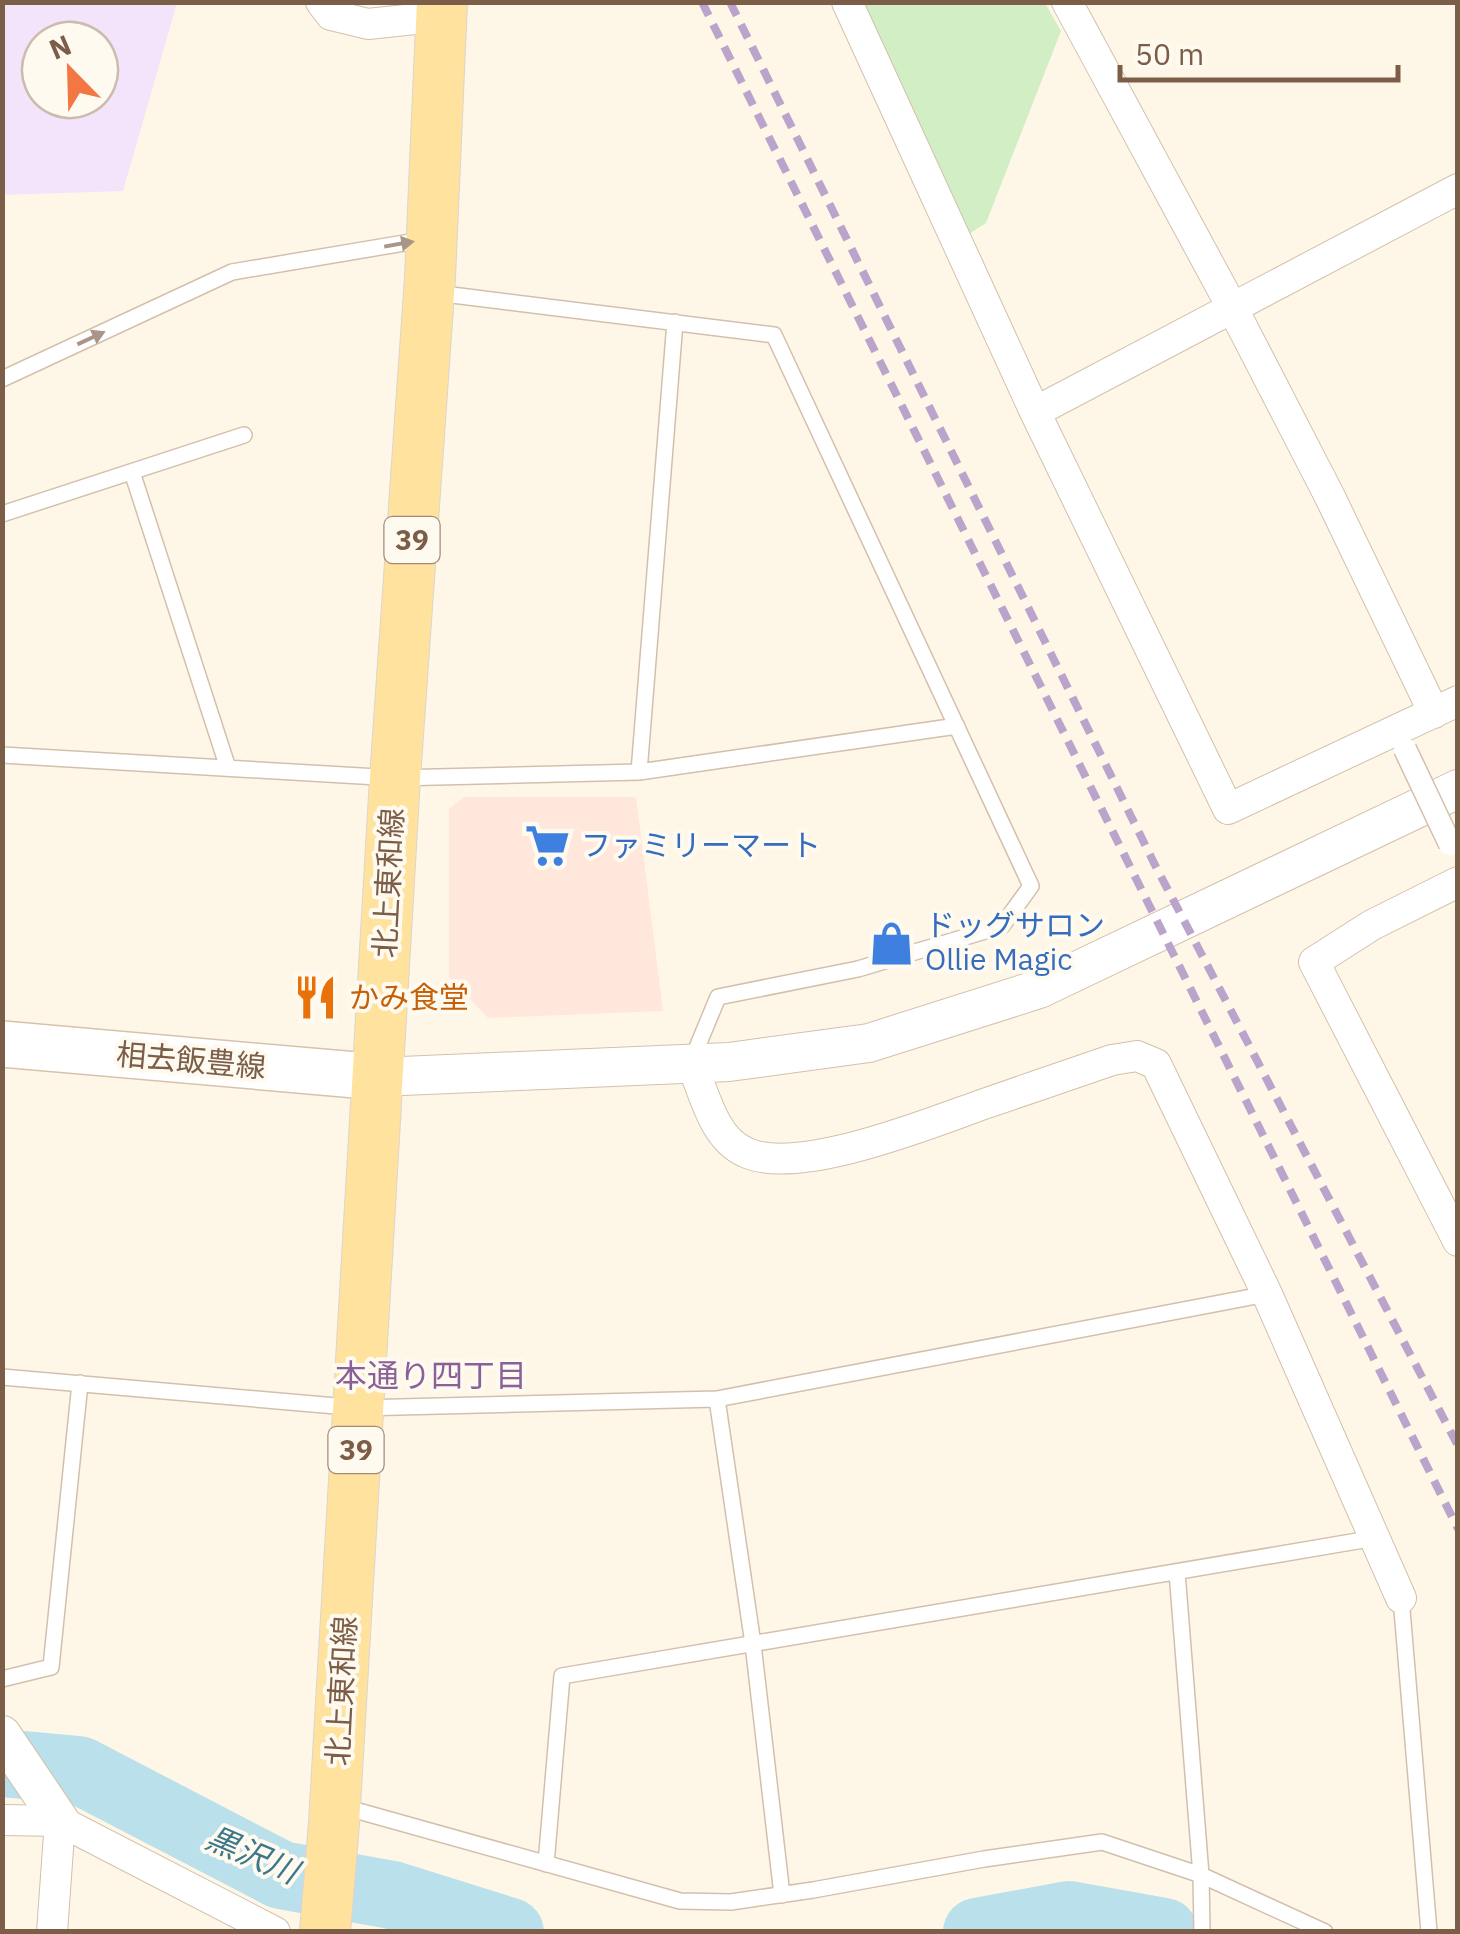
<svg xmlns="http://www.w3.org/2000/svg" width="1460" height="1934" font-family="'IBM Plex Sans','Noto Sans JP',sans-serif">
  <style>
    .commercial { fill: #ffe8db }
    .education { fill: #f4e4fb; fill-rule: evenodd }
    .park { fill: #d2eec4 }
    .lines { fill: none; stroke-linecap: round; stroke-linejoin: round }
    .river { stroke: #bae0eb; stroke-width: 68 }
    .service-casing { stroke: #d3c0ac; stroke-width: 18 }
    .minor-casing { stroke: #d3c0ac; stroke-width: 32 }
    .tertiary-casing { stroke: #d3c0ac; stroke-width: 40 }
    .secondary-casing { stroke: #d8c2ab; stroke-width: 48 }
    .primary-casing { stroke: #ddd5cf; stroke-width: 52 }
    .service { stroke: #fff; stroke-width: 15 }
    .minor { stroke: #fff; stroke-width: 30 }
    .tertiary { stroke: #fff; stroke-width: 38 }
    .secondary { stroke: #fff; stroke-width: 45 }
    .primary { stroke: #ffe29e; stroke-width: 50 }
    .rail { stroke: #bba4cb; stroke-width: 8; stroke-dasharray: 15 10; stroke-linecap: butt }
    .pedestrian-bridge-casing { stroke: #d3c0ac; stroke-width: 25; stroke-linecap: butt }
    .pedestrian-bridge { stroke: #fff; stroke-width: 22 }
    .oneway { fill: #aa9688 }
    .labels { text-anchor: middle; stroke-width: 8; stroke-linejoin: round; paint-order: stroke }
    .shield { fill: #fffaf0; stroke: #a38d7a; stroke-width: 2.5 }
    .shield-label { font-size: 28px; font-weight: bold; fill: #7c5e48 }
    .shop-label { font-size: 30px; fill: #366cbe; stroke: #fffaf0; text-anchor: start }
    .street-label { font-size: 30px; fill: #7c5e48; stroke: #fffaf0 }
    .food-label { font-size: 30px; fill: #c56008; stroke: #fffaf0; text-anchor: start }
    .neighbourhood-label { font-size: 32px; fill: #896098; stroke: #fffaf0 }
    .water-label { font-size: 32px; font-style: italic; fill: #3d778a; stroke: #fffaf0 }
  </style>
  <rect width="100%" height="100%" fill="#fef7e8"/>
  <path class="commercial" d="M464,797H636L663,1011L488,1018L449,977V809Z"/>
  <path class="education" d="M2,3H177L123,191L3,195ZM40,40H100V100H40Z"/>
  <path class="park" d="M833,3H1045L1061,31L986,223L954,244Z"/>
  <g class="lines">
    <path class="river" d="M2,1763L79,1770L281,1875L392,1895L510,1932
      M977,1932L1069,1915L1164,1932"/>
    <defs>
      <path id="service" d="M436,293L774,335L1031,886L1002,926L858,969L718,997L691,1062
        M2,379L232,272L422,240
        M132,472L228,768
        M2,514L244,435
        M2,755L395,778L639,772L957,726
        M639,772L675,322
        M2,1377L359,1408L717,1399L1267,1294
        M717,1399L753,1644L782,1895
        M1177,1572L1201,1875L1202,1932
        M1401,1598L1429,1932
        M2,1679L51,1667L80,1383
        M344,1807L680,1901L731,1902L813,1890L984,1859L1102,1842L1201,1875L1325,1932
        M546,1864L562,1676L1375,1538"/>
      <path id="minor" d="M321,2L331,15L368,24L443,16
        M847,2L1035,412L1228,809L1458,701
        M1067,2L1233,309L1330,497L1434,713
        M1035,412L1458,189
        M1458,882L1372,925L1314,962L1458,1241
        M691,1062C704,1092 713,1138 745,1152C796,1177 928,1124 981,1105C1025,1090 1068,1075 1112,1060L1137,1056L1156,1064L1267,1294L1401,1598
        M2,1820L60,1821L275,1932
        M52,1932L60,1821"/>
      <path id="tertiary" d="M379,1077L729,1062L869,1043L1039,989L1458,789
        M2,1735L60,1821"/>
      <path id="secondary" d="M2,1044L379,1077"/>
      <path id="primary" d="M325,1932L334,1823L395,778L430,278L442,2"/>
    </defs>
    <use href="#service" class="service-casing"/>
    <use href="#minor" class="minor-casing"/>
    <use href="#tertiary" class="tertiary-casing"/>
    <use href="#secondary" class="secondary-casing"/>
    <use href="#primary" class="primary-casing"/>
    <use href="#service" class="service"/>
    <use href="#minor" class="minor"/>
    <use href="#tertiary" class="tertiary"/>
    <use href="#secondary" class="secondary"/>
    <use href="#primary" class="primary"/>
    <path class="rail" d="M702,2L1458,1529
      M730,2L1155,865L1458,1446"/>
    <defs>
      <path id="pedestrian-bridge" d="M1405,749L1450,844"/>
    </defs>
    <use href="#pedestrian-bridge" class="pedestrian-bridge-casing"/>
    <use href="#pedestrian-bridge" class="pedestrian-bridge"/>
  </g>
  <defs><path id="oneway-solid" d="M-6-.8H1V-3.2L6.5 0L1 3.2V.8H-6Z" transform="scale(2.5)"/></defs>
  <g class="oneway">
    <use href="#oneway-solid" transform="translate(399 244) rotate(-10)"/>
    <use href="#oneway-solid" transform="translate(91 338) rotate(-25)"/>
  </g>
  <defs>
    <symbol id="supermarket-bare" viewBox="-9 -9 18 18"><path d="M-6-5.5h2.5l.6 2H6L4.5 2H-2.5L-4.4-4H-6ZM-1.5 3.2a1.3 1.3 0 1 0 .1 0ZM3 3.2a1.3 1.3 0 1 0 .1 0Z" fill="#3f7fe0" stroke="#fffaf0" stroke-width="2.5" paint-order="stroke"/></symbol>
    <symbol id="shop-bare" viewBox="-9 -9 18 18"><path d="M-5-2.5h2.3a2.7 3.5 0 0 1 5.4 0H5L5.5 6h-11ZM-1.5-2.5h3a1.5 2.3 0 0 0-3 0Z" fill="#3f7fe0" stroke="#fffaf0" stroke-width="2.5" paint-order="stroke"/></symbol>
    <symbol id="restaurant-bare" viewBox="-9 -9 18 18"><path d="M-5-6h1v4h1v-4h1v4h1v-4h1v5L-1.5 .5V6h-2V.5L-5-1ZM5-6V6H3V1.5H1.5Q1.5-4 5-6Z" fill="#e8710a" stroke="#fffaf0" stroke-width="2.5" paint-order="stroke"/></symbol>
  </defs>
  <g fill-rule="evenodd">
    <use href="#supermarket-bare" x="516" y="814" width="63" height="63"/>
    <use href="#shop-bare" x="860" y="912" width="63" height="63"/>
    <use href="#restaurant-bare" x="284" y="966" width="63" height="63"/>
  </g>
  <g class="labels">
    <g class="shield">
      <rect x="384.5" y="517" width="55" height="46" rx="8"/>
      <rect x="328.5" y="1427" width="55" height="46" rx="8"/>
    </g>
    <g class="shield-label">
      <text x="412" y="550">39</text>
      <text x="356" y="1460">39</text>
    </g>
    <g class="shop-label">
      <text x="581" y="856">ファミリーマート</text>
      <text x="925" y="936">ドッグサロン<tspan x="925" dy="34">Ollie Magic</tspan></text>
    </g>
    <g class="street-label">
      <text transform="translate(389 883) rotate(-87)" y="10">北上東和線</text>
      <text transform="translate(191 1061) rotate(5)" y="10">相去飯豊線</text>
      <text transform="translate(342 1691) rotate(-87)" y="10">北上東和線</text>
    </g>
    <g class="food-label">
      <text x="349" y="1008">かみ食堂</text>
    </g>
    <g class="neighbourhood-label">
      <text x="431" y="1387">本通り四丁目</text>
    </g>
    <g class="water-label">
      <text transform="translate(252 1855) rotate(23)" y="11">黒沢川</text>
    </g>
  </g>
  <rect width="1460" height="1934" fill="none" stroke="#7c5e48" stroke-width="10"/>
  <g transform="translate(70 70) rotate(337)"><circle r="48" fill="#fffaf0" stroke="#cbbcad" stroke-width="2.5"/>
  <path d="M0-8L18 38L0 25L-18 38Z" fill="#f27743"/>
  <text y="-15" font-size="28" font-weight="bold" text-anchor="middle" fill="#7c5e48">N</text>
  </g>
  <path d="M1120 65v15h278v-15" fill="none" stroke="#7c5e48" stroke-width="5"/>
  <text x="1135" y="65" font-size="30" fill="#7c5e48" stroke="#fffaf0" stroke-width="8" paint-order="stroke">50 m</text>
</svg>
